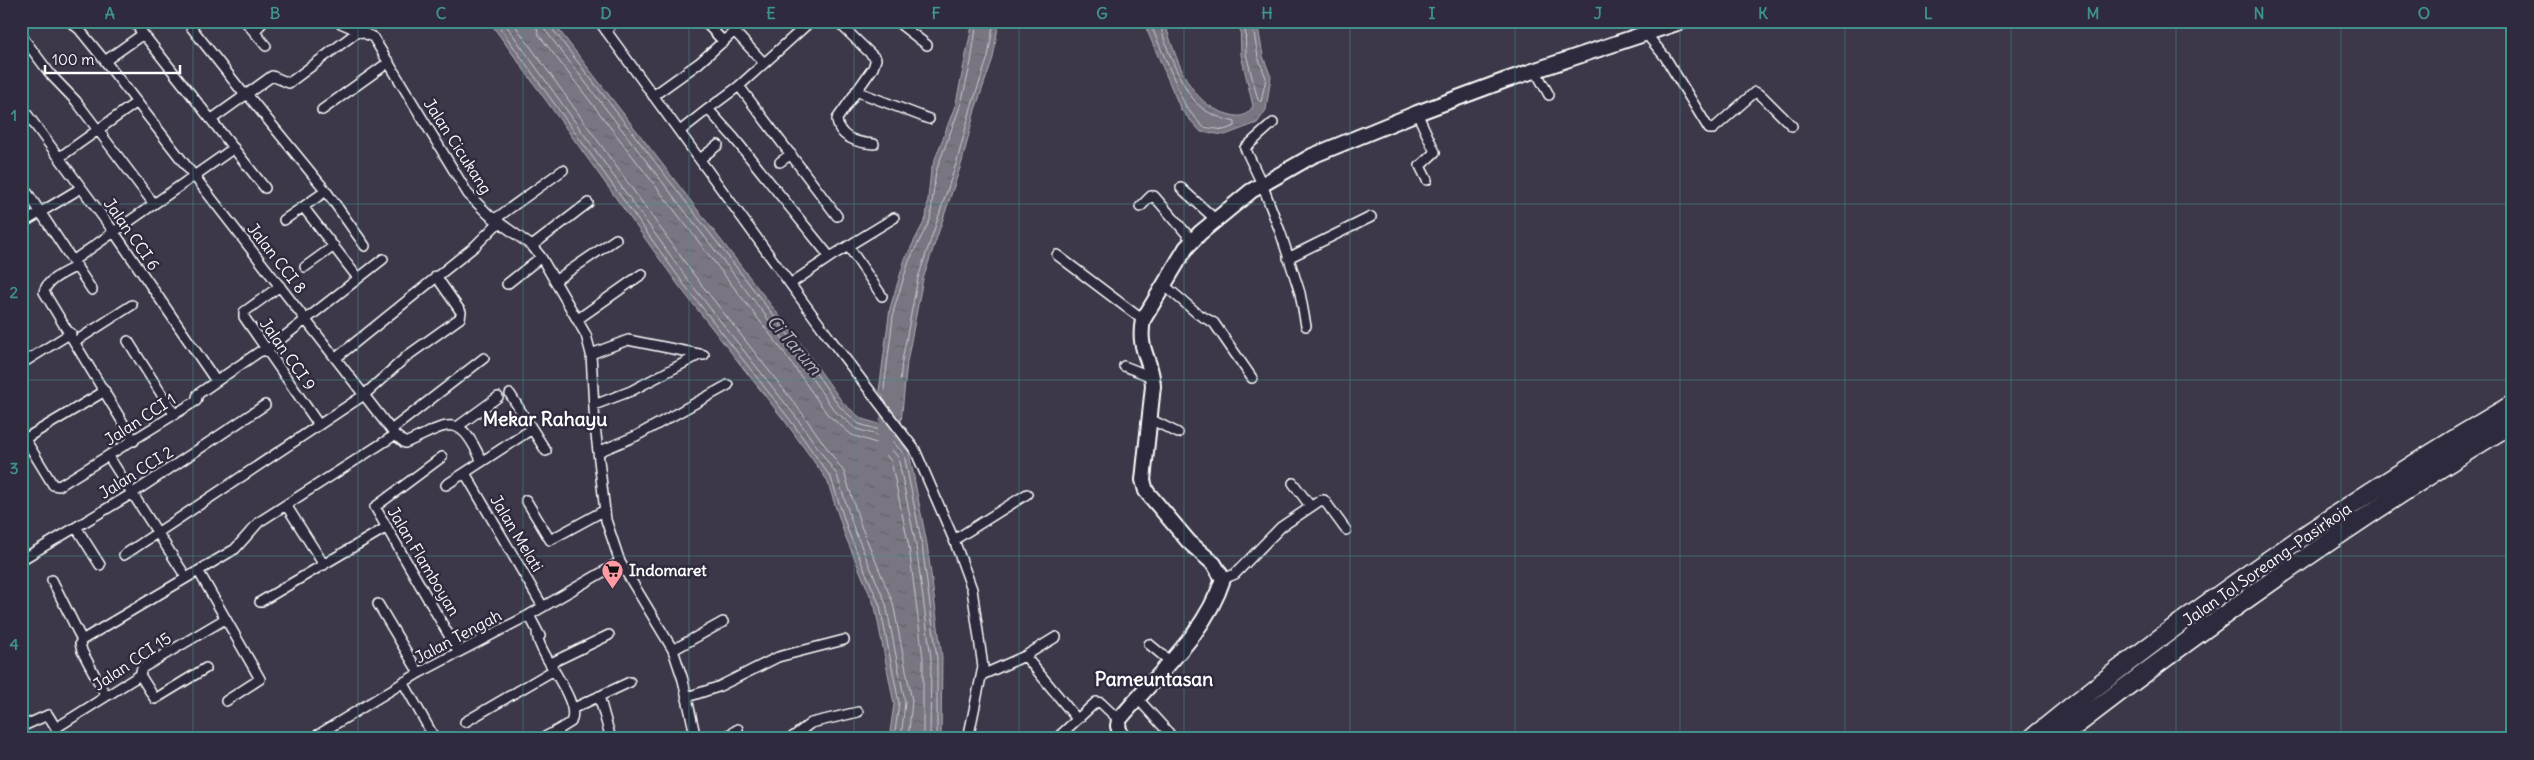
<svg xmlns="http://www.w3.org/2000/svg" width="2534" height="760" font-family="Delius,sans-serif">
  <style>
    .water { fill: url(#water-ripples); stroke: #afadb4 }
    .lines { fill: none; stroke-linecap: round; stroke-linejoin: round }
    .shore { stroke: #c9c8cd; stroke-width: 1 }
    .river { stroke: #797682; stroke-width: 16 }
    .street-casing { stroke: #fff; stroke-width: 12 }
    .secondary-casing { stroke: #fff; stroke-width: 18 }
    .highway-casing { stroke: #fff; stroke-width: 21 }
    .street { stroke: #2f2a3d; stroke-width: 9 }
    .secondary { stroke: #2f2a3d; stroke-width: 14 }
    .highway { stroke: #2f2a3d; stroke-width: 18 }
    .grid { fill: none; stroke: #3f918b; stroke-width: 1; stroke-opacity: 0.55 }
    .labels { text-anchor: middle; stroke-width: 5; stroke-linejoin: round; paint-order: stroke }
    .street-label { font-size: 16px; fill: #fff; stroke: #2f2a3d }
    .poi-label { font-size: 16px; font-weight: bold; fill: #fff; stroke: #2f2a3d; text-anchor: start }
    .water-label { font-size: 18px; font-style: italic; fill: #b5b4ba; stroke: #2f2a3d }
    .quarter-label { font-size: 19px; font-weight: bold; fill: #fff; stroke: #2f2a3d }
    .neatline { fill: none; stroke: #3f918b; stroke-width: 2 }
    .grid-label { font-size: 16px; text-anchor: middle; font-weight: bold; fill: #3f918b }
  </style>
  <defs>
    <pattern id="water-ripples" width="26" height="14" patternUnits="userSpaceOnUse" patternTransform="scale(1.25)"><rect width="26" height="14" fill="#797682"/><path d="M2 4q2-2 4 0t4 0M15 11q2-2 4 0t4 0" fill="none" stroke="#626167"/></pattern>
  </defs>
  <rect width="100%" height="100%" fill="#3c3749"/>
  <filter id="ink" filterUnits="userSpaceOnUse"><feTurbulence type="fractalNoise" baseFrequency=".02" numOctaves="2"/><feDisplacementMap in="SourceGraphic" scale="10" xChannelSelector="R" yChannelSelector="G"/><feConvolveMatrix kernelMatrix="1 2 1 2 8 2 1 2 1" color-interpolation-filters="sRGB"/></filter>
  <g filter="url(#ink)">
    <path class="water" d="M489,21H552L798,340L843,403L862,419L886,426L909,452L927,544L942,657L941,739H889L894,704L875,607L844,533L827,480L787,424L679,286Z
      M973,21H999L993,58L975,110L962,162L923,279L907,362L901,423L879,391L890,308L905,259L926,218L931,170L956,103Z
      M1143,21H1164C1177,58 1187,105 1231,115C1242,118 1247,115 1253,106L1241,55L1240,21H1257L1263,56L1271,77L1266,110L1257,123L1225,135L1201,132L1181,110Z"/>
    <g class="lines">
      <path class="shore" d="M495,21L683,283L791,421L831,478L848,531L880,606L899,703L894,739
        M503,21L688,280L796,417L837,475L854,529L886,604L905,702L901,739
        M512,21L694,275L802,413L844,472L861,526L893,603L912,701L908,739
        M535,21L539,35L783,351L828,415L852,435L876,443L891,461L909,547L923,658V739
        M542,21L545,30L789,346L834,410L856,429L880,436L898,457L916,546L931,658L930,739
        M549,21L550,26L794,342L839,406L859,424L883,431L904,454L922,545L937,658V739
        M977,21L971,62L961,104L936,171L930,220L909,261L894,309L884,389L895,404L898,402L902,361L918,278L957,161L971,108L988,57L994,21
        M1149,21L1186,107L1203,127L1224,130L1235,126V122C1224,119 1211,115 1202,108C1185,96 1162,42 1160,21
        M1245,21L1246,54L1258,100L1261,102L1266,78L1258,57L1252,21"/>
      <path class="river" d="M883,447L894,385"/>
      <defs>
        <path id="street" d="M69,21L79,29L105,61L395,435L405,443C446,426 458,408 481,460
          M133,21L265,188
          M245,21L266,46
          M336,21L373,37L468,194L489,215L532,246L541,257L586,335L591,354L595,426L606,520L620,562L673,650L683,680L696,739
          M599,21L828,336L915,450L954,540L972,589L983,667L968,739
          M704,21L724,42
          M837,21L876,59L873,68L837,119C838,138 859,143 874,144
          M896,21L927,45
          M191,27L244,94
          M255,31L264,21
          M606,31L615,21
          M735,32L764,63
          M21,35L51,75L76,101L154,204
          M1647,35L1665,57L1709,129H1713L1755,92L1762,96L1792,126
          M105,61L143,34
          M1535,70L1549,95
          M739,86L837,216
          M856,91L929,119
          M246,93L326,191L365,246
          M653,96L699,63L746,21
          M21,106L114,232L216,381
          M708,109L739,86L811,21
          M322,110L389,62
          M1417,113L1435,152L1420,166L1427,180
          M212,119L272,76L289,83L360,30
          M1273,123L1245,148L1262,184L1281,234L1300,293L1306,326
          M680,131L708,109L734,138L830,257L894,218
          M60,157L137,102
          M700,159L718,145
          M780,162L791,154
          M21,183L92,290
          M1181,188L1215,219
          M1140,207L1151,196H1154L1192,240
          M304,208L358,278
          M495,219L563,170
          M284,220L326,191
          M21,224L81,188
          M532,246L588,203
          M848,246L882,296
          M1057,255L1143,320
          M1288,258L1371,217
          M74,260L234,148
          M77,266C66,272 47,279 44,292L134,441
          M305,267L334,246
          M556,280L616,239
          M507,284L541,257
          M790,284L830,257
          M1164,285L1198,314L1214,323L1252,378
          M280,286L244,312V317L319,425
          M578,319L642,274
          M76,341L132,305
          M128,341L174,414
          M591,354L628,340L704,355
          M336,358L475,246L499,222
          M21,364L71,333
          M1124,366L1152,377
          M510,394L546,451
          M594,405L631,391L699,355
          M1150,419L1178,433
          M457,427L498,397
          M391,430L484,358
          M25,439L53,485L59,486L196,401L198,394L259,352L267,350L383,259
          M21,441L105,391
          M598,452L636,436L728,385
          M109,457L186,577
          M442,457L375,507L458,651
          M465,473L543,607
          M1293,483L1311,507
          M446,485L532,429
          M526,500L550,540L605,510
          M286,505L324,565
          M76,527L100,565
          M954,540L1027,494
          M124,555L364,395L407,356L460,318L461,312L436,276
          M21,560L133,493L265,405
          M199,572L260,679L226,701
          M1223,579L1235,574L1281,527L1321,500H1324L1346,530
          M52,580L82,640
          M260,602L387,527
          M378,604L419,673
          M529,615L540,636
          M537,632C537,655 582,700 571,722L558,730L560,739
          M1149,644L1172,663
          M673,650L723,622
          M1025,656L1077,719
          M551,663L609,635
          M140,675L155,699L206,668
          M982,675L1025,656L1056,637
          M403,682L435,739
          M106,696L82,651L80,643L82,640L235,549L259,522L395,435
          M599,696L611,739
          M687,697L718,687L778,657L844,640
          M1138,699L1169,733
          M574,708L630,682
          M465,722L554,670
          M21,727L48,715L56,728L57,739
          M56,728L140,675L142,668L225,619
          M311,739L419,673L529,615L620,562
          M541,739L558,730
          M722,739L738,729
          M790,739L811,723L858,712
          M1056,739L1096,702L1101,703L1119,720"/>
        <path id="secondary" d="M1122,739L1118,726L1119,720C1156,674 1204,637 1223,579L1214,564L1189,542L1146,491L1143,480L1153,386C1152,358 1137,352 1143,320L1186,248L1200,233L1251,191L1312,156L1417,113L1506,80L1683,21"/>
        <path id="highway" d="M2031,739C2182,615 2345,503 2513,404
          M2058,739C2204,626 2355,519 2513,423"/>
      </defs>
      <use href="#street" class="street-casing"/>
      <use href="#secondary" class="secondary-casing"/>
      <use href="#highway" class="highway-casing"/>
      <use href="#street" class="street"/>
      <use href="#secondary" class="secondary"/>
      <use href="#highway" class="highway"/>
    </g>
  </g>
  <path class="grid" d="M193,21V739M358,21V739M523,21V739M689,21V739M854,21V739M1019,21V739M1184,21V739M1350,21V739M1515,21V739M1680,21V739M1845,21V739M2011,21V739M2176,21V739M2341,21V739M21,204H2513M21,380H2513M21,556H2513"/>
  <defs>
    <symbol id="supermarket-pin" viewBox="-11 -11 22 30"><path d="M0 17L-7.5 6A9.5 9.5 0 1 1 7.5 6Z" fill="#ff9aa2" stroke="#2f2a3d"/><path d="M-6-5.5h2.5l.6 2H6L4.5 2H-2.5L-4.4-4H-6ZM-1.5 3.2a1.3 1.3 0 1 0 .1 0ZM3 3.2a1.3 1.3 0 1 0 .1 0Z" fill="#111"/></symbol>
  </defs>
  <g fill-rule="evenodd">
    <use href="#supermarket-pin" x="600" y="558" width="25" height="34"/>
  </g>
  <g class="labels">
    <g class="street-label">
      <text transform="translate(458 146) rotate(57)" y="6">Jalan Cicukang</text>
      <text transform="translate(132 234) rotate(55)" y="6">Jalan CCI 6</text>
      <text transform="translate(277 258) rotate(52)" y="6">Jalan CCI 8</text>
      <text transform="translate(288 354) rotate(55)" y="6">Jalan CCI 9</text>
      <text transform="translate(140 419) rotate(-33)" y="6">Jalan CCI 1</text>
      <text transform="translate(136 472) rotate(-32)" y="6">Jalan CCI 2</text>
      <text transform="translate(517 533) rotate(59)" y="6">Jalan Melati</text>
      <text transform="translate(424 561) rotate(59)" y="6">Jalan Flamboyan</text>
      <text transform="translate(2267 564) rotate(-35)" y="6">Jalan Tol Soreang–Pasirkoja</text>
      <text transform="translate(458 636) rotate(-28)" y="6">Jalan Tengah</text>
      <text transform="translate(132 661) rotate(-34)" y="6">Jalan CCI 15</text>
    </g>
    <g class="poi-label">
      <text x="629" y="576">Indomaret</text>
    </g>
    <g class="water-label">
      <text transform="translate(794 345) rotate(49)" y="6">Ci Tarum</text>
    </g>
    <g class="quarter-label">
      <text x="545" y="426">Mekar Rahayu</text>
      <text x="1154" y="686">Pameuntasan</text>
    </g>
  </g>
  <rect width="2534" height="760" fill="none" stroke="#2f2a3d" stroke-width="55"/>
  <path d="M45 65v8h135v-8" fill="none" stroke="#ffffff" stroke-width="2.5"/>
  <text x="52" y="65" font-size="15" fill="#ffffff" stroke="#2f2a3d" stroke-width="4" paint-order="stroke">100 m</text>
  <rect x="28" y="28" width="2478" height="704" class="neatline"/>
  <g class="grid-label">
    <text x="110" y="19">A</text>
    <text x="275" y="19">B</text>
    <text x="441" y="19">C</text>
    <text x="606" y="19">D</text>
    <text x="771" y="19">E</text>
    <text x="936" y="19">F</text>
    <text x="1102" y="19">G</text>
    <text x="1267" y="19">H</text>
    <text x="1432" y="19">I</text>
    <text x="1598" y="19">J</text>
    <text x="1763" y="19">K</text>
    <text x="1928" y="19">L</text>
    <text x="2093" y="19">M</text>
    <text x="2259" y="19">N</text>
    <text x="2424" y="19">O</text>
    <text x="14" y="121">1</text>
    <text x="14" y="298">2</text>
    <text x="14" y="474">3</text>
    <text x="14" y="650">4</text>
  </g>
</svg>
